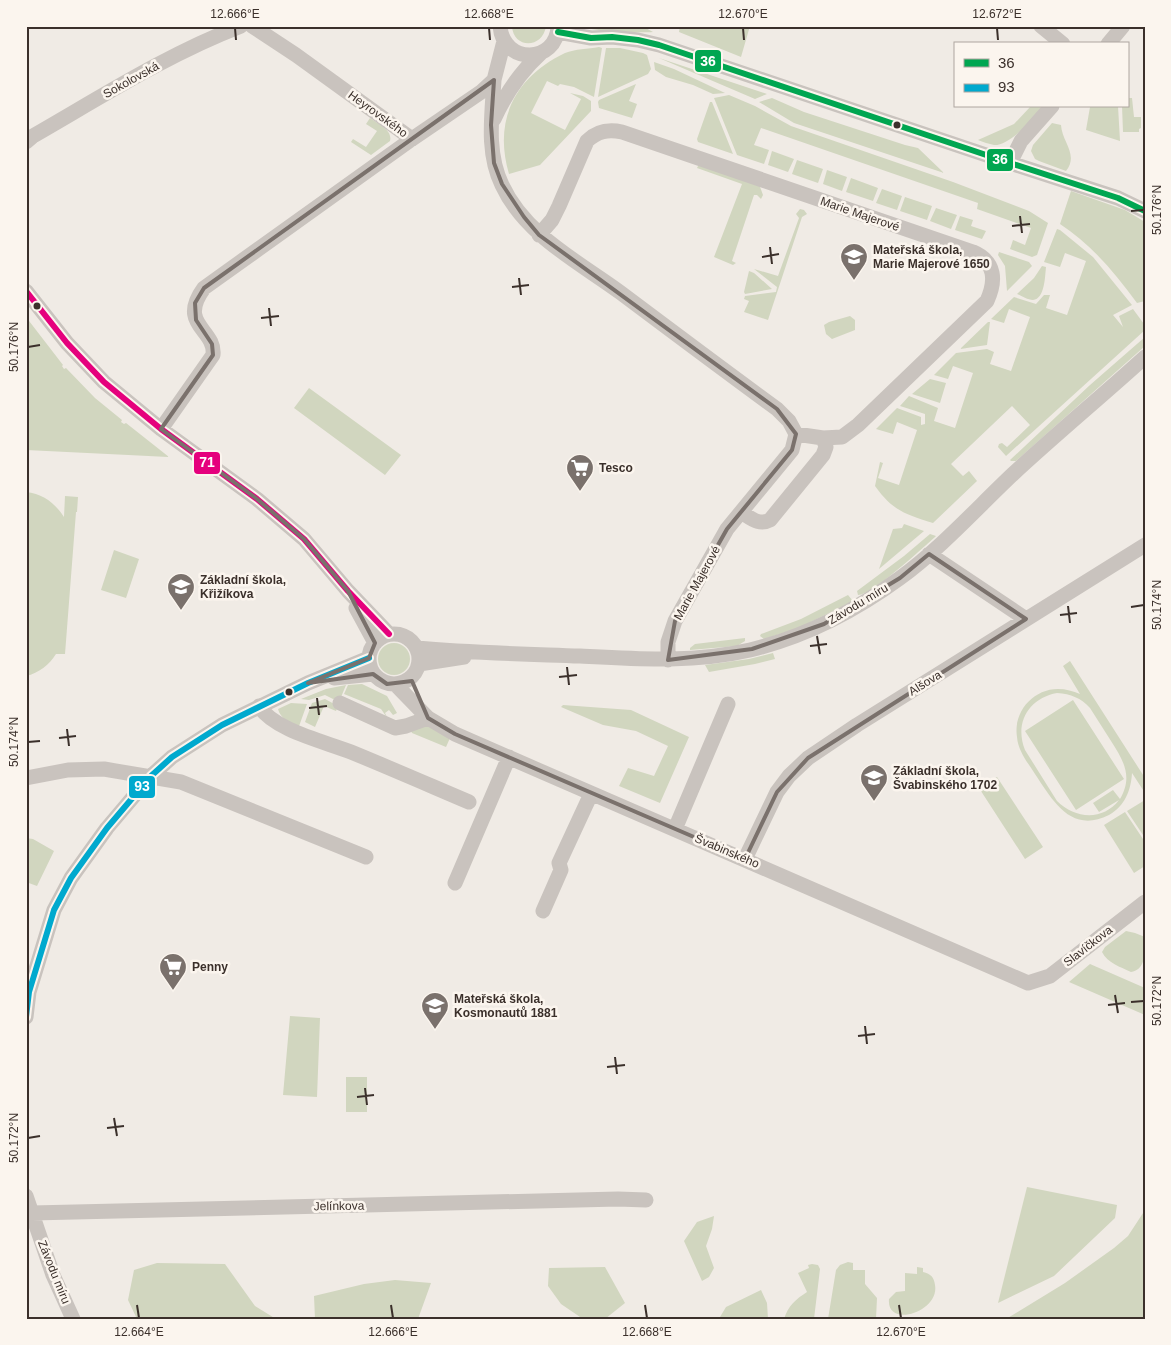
<svg xmlns="http://www.w3.org/2000/svg" width="1171" height="1345" font-family="Arial,sans-serif">
  <style>
    .green { fill: #d1d6bf; fill-rule: evenodd }
    .lines { fill: none; stroke-linecap: round; stroke-linejoin: round }
    .minor { stroke: #c9c3be; stroke-width: 15 }
    .bus-1-casing { stroke: #fbf5ee; stroke-width: 10 }
    .bus-2-casing { stroke: #fbf5ee; stroke-width: 10 }
    .bus-3-casing { stroke: #fbf5ee; stroke-width: 10 }
    .bus-1 { stroke: #00a651; stroke-width: 6 }
    .bus-2 { stroke: #00a9ce; stroke-width: 6 }
    .bus-3 { stroke: #e5007d; stroke-width: 6 }
    .marked { fill: none; stroke: #7a716c; stroke-width: 4; stroke-linejoin: round }
    .ticks { fill: none; stroke: #3b302b; stroke-width: 2 }
    .bus-dot { fill: #3b302b; stroke: #fbf5ee; stroke-width: 2 }
    .labels { text-anchor: middle; stroke-width: 5; stroke-linejoin: round; paint-order: stroke }
    .street-label { font-size: 12px; fill: #3b302b; stroke: #fbf5ee }
    .poi-label { font-size: 12px; font-weight: bold; fill: #3b302b; stroke: #fbf5ee; text-anchor: start }
    .line-badge { stroke: #fbf5ee; stroke-width: 2 }
    .badge-label { font-size: 14px; text-anchor: middle; font-weight: bold; fill: #fff }
    .neatline { fill: none; stroke: #3b302b; stroke-width: 2 }
    .ticks-label { font-size: 12px; text-anchor: middle; fill: #3b302b }
  </style>
  <rect width="100%" height="100%" fill="#f0ebe5"/>
  <path class="green" d="M512,26H546C543,49 513,49 512,26Z
    M580,26H642L653,32C636,33 595,32 580,26Z
    M680,26H750L741,57L679,32Z
    M599,47L602,48L594,97L574,87L560,84L558,86L547,81L531,113L565,130L581,99L570,93L583,96L591,101V111L540,165L509,174C493,120 515,77 565,53C575,49 588,49 599,47Z
    M606,48H620L643,53L647,55L651,69L648,74L598,97Z
    M659,58L767,94L755,99Z
    M654,62L674,69L725,93L713,94L693,85L666,77L655,70Z
    M636,84L629,101L637,104L632,118L599,108L598,102L599,100Z
    M729,95L755,106L791,126L953,182L1029,211L1048,223L1037,255L1032,257L1010,249L1013,240L1025,245L1031,228L977,209L978,203L761,128L754,145L769,150L764,164L737,155L714,98Z
    M772,98L804,112L905,145L918,148L944,173L794,123L759,102Z
    M1127,98H1132L1134,117H1141V128L1139,129V132H1123L1122,106H1127Z
    M710,102H712L733,154L698,142L697,139Z
    M1031,106H1045C1036,117 1009,146 994,145C989,144 983,142 978,140L1014,124Z
    M1118,106L1120,141L1086,130L1090,107Z
    M370,118C378,124 393,130 390,141L371,155L351,142L353,139L366,147L377,131L366,124Z
    M1052,123L1061,125C1062,142 1079,155 1066,171L1039,161L1035,159L1031,151L1033,145Z
    M772,151L794,159L788,172L768,165Z
    M797,160L823,169L818,183L792,174Z
    M699,164L759,184L763,195L761,199L757,195H754L732,261L736,263L733,265L714,257L742,184L697,168Z
    M827,170L847,177L842,191L823,184Z
    M851,178L878,188L873,201L846,192Z
    M882,189L902,196L897,210L876,203Z
    M1071,191L1125,210L1145,222V301L1137,303C1115,273 1091,244 1060,224Z
    M905,197L932,206L927,220L900,211Z
    M936,208L957,215L951,229L930,221Z
    M800,209L804,210L807,214L802,217L768,320L744,312L749,301L744,299L745,296L776,292L777,287L754,269L778,276L799,218L796,214Z
    M960,216L973,220L971,226L986,231L982,239L955,230Z
    M1057,229L1060,230L1093,257L1132,305L1113,315L1123,327L1119,316L1133,309L1144,324L1145,330L1006,456L998,447L999,444L1002,443L1007,447L1030,425L1012,406L951,464L963,476L969,471L977,481L933,523C905,514 893,511 875,486L880,462L883,463L878,478L899,485L917,430L897,422L893,434L876,429L897,408L921,417V425L925,424V414L900,406L909,396L938,408L934,421L955,428L973,373L953,366L948,379L934,375L956,353L987,349L994,352L990,364L1011,371L1030,317L1009,309L1004,323L991,319L1014,297L1036,304L1044,295H1050L1046,308L1067,315L1086,261L1065,253L1060,267L1044,262Z
    M999,252L1029,262L1032,266L1007,291L1005,266L998,255Z
    M1042,266L1046,267C1045,276 1045,299 1033,300C1028,300 1022,296 1017,294L1034,278Z
    M749,271L754,273L772,289L745,294L744,292Z
    M850,316L855,320V330L832,339L826,334L824,325L829,322Z
    M26,317L63,365L62,366L64,369L66,368L95,398L122,420L121,422L124,424L126,423L169,457L26,450Z
    M988,322H990L987,345L960,349Z
    M1145,337V346L1016,461H1011L1010,460L1090,385Z
    M930,379L946,383L940,403L912,394Z
    M309,388L401,455L385,475L294,408Z
    M26,492C43,494 55,503 64,517L65,496L78,497L77,512H76L65,654H56C49,665 39,673 26,676Z
    M904,524L924,531L879,569L893,529L902,528Z
    M930,534L936,536C924,547 871,596 858,595L857,591L904,556Z
    M114,550L139,559L126,598L101,590Z
    M848,595L853,601L799,628L764,639L760,636L761,634L801,619Z
    M745,638V641L737,646L690,650V648L695,644Z
    M378 659a16 16 0 1 1 32 0a16 16 0 1 1-32 0Z
    M773,653L775,659L755,664L709,672L705,665L749,659Z
    M1070,661L1145,778V793L1132,773C1131,790 1125,806 1109,815C1071,834 1053,801 1035,774C1028,763 1018,751 1017,737C1013,712 1033,689 1058,689C1066,689 1073,691 1080,694L1063,666ZM1057,693C1071,694 1081,698 1090,708C1097,719 1104,730 1111,741C1124,761 1133,777 1120,799L1113,790L1093,803L1099,812L1119,800C1103,821 1075,819 1057,801L1025,750C1014,723 1029,698 1057,693Z
    M362,684L387,696L397,713L393,715L389,710L385,713L388,719L381,709L344,694L348,685Z
    M346,685L339,702L325,695L309,700L301,699L326,689Z
    M325,699L338,706L336,711L324,706L315,727L305,722L312,703Z
    M1073,700L1124,779L1076,810L1025,731Z
    M291,703L307,704L298,729C290,723 280,718 278,709Z
    M563,705L631,710L689,737L660,803L619,786L628,768L654,776L668,746L636,731L603,725L561,707Z
    M426,725L450,738L446,747L412,733L411,731Z
    M997,777L1043,847L1025,859L979,788Z
    M1145,800V838L1127,811Z
    M1125,812L1145,842V866L1134,873L1104,825Z
    M26,838L33,839L54,851L37,886L26,882Z
    M1126,931L1135,933L1145,937C1145,949 1147,970 1131,972C1121,967 1107,963 1102,952L1105,947Z
    M1090,964L1145,988V1015L1069,982Z
    M290,1016L320,1018L317,1097L283,1095Z
    M346,1077H367V1112H346Z
    M1027,1187L1117,1205L1115,1218L1054,1276L998,1303Z
    M1145,1210V1319H1006L1065,1283L1114,1248L1128,1236Z
    M714,1216L712,1229L706,1246L714,1268L709,1277L702,1281L684,1241L697,1222Z
    M848,1262L853,1263V1270H865V1284L877,1298L876,1319H828L836,1270L840,1265Z
    M157,1263L225,1264L255,1306L276,1319H137L128,1300L134,1270Z
    M812,1264L818,1265L820,1269L814,1319H784C788,1306 796,1299 807,1292L798,1273L809,1268L808,1265Z
    M605,1267L625,1303L605,1319H583L561,1304L548,1286L549,1268Z
    M917,1267L923,1268V1272C931,1274 934,1277 935,1285C940,1312 886,1329 889,1299L896,1292L905,1291V1273L917,1274Z
    M395,1280L431,1283L418,1319H315L314,1296L364,1284Z
    M761,1290L767,1303L768,1319H721L720,1317L726,1307Z"/>
  <g class="lines">
    <path class="minor" d="M252,26L296,55L412,139
      M500,26C503,65 557,64 558,26
      M1041,26L1063,44
      M558,32L591,38L612,37L638,40L659,45L1010,163L1118,198L1145,211
      M1108,44L1123,26
      M494,80C492,115 486,152 502,185C525,235 579,262 621,293C673,332 725,371 777,409L789,421L796,434L792,450L727,529L675,621L668,642V660
      M494,119C506,93 520,72 541,53
      M26,142L33,136C101,97 168,54 241,26
      M1010,163L1021,141L1052,106
      M539,235L552,220L559,206L587,141C597,131 608,129 622,132L973,252C996,262 996,281 987,301L858,425L842,437L823,438L796,434
      M26,291L67,343L104,382L161,429L257,499L304,539L348,591L389,634
      M161,429L213,355C216,329 177,325 204,288L412,139L481,92L494,80L504,41
      M741,512C751,518 759,526 770,520L823,455L826,447L823,438
      M929,554L1026,619
      M356,608L375,643
      M369 659a25 25 0 1 1 50 0a25 25 0 1 1-50 0Z
      M417,648C471,653 525,654 580,656C637,659 694,663 750,650C804,637 855,611 900,578C940,549 977,508 1013,474C1056,434 1101,397 1145,357
      M419,664L464,657
      M334,678L373,674
      M395,684L428,718L455,734L1028,983L1050,976L1145,902
      M340,703L395,728L406,726L428,718
      M259,706C273,730 326,742 351,752C390,768 429,785 469,802
      M26,778L68,770L104,769L181,782L366,857
      M675,829L728,704
      M745,859L777,792L789,776L808,758L857,725L1145,545
      M455,883L509,757
      M543,911L561,870L559,863L591,794
      M26,1017L29,992L54,910L71,878L107,828L151,776L172,757L222,725L308,683L369,658
      M26,1196L53,1275L73,1319
      M32,1213L618,1199L646,1200"/>
    <defs>
      <path id="bus-1" d="M558,32L591,38L612,37L638,40L659,45L1010,163L1118,198L1145,211"/>
      <path id="bus-2" d="M26,1017L29,992L54,910L71,878L107,828L151,776L172,757L222,725L308,683L369,658"/>
      <path id="bus-3" d="M26,291L67,343L104,382L161,429L257,499L304,539L348,591L389,634"/>
    </defs>
    <use href="#bus-1" class="bus-1-casing"/>
    <use href="#bus-2" class="bus-2-casing"/>
    <use href="#bus-3" class="bus-3-casing"/>
    <use href="#bus-1" class="bus-1"/>
    <use href="#bus-2" class="bus-2"/>
    <use href="#bus-3" class="bus-3"/>
  </g>
  <path class="marked" d="M494,80L491,125L494,163L502,184L524,217L539,235L777,409L796,434L792,450L727,529L675,621L668,660L752,649L824,624L900,578L929,554L1026,619L808,758L777,792L745,859L455,734L428,718L412,681L387,684L373,674L308,683L369,658L375,643L348,591L304,539L257,499L161,429L213,355L212,344L196,320L195,303L204,288Z"/>
  <path class="ticks" d="M235,28L236,40M489,28L490,40M743,28L744,40M997,28L998,40M1131,211L1144,210M1020,216L1022,233M1012,226L1030,224M770,247L772,264M762,257L779,254M519,278L521,295M512,287L529,285M269,308L271,326M261,318L279,316M28,347L40,345M1068,606L1070,623M1131,607L1144,605M1060,615L1077,613M817,636L820,654M810,646L827,644M567,667L569,685M559,677L577,675M317,698L319,715M309,708L327,706M67,729L69,746M59,738L76,736M28,742L40,741M1115,995L1118,1013M1131,1002L1144,1001M1108,1005L1125,1003M865,1026L867,1044M858,1036L875,1034M615,1057L617,1074M607,1067L625,1065M365,1088L367,1105M357,1097L374,1095M114,1118L117,1136M107,1128L124,1126M28,1138L40,1136M137,1305L139,1318M391,1305L393,1318M645,1305L647,1318M899,1305L901,1318"/>
  <defs>
    <symbol id="school-pin" viewBox="-11 -11 22 30"><path d="M0 17L-7.5 6A9.5 9.5 0 1 1 7.5 6Z" fill="#7a716c" stroke="#fbf5ee"/><path d="M0-5L7-2L0 1L-7-2ZM-4 1L0 2.5L4 1V4Q0 6-4 4Z" fill="#fff"/></symbol>
    <symbol id="supermarket-pin" viewBox="-11 -11 22 30"><path d="M0 17L-7.5 6A9.5 9.5 0 1 1 7.5 6Z" fill="#7a716c" stroke="#fbf5ee"/><path d="M-6-5.5h2.5l.6 2H6L4.5 2H-2.5L-4.4-4H-6ZM-1.5 3.2a1.3 1.3 0 1 0 .1 0ZM3 3.2a1.3 1.3 0 1 0 .1 0Z" fill="#fff"/></symbol>
  </defs>
  <g fill-rule="evenodd">
    <use href="#school-pin" x="838" y="241" width="32" height="43"/>
    <use href="#supermarket-pin" x="564" y="452" width="32" height="43"/>
    <use href="#school-pin" x="165" y="571" width="32" height="43"/>
    <use href="#school-pin" x="858" y="762" width="32" height="43"/>
    <use href="#supermarket-pin" x="157" y="951" width="32" height="43"/>
    <use href="#school-pin" x="419" y="990" width="32" height="43"/>
  </g>
  <g class="bus-dot">
    <circle cx="897" cy="125" r="4.5"/>
    <circle cx="37" cy="306" r="4.5"/>
    <circle cx="289" cy="692" r="4.5"/>
  </g>
  <g class="labels">
    <g class="street-label">
      <text transform="translate(131 80) rotate(-29)" y="4">Sokolovská</text>
      <text transform="translate(378 114) rotate(36)" y="4">Heyrovského</text>
      <text transform="translate(860 214) rotate(19)" y="4">Marie Majerové</text>
      <text transform="translate(697 583) rotate(-61)" y="4">Marie Majerové</text>
      <text transform="translate(858 604) rotate(-31)" y="4">Závodu míru</text>
      <text transform="translate(925 683) rotate(-32)" y="4">Alšova</text>
      <text transform="translate(727 851) rotate(23)" y="4">Švabinského</text>
      <text transform="translate(1088 946) rotate(-38)" y="4">Slavíčkova</text>
      <text transform="translate(339 1206) rotate(-1)" y="4">Jelínkova</text>
      <text transform="translate(54 1272) rotate(68)" y="4">Závodu míru</text>
    </g>
    <g class="poi-label">
      <text x="873" y="254">Mateřská škola,<tspan x="873" dy="14">Marie Majerové 1650</tspan></text>
      <text x="599" y="472">Tesco</text>
      <text x="200" y="584">Základní škola,<tspan x="200" dy="14">Křižíkova</tspan></text>
      <text x="893" y="775">Základní škola,<tspan x="893" dy="14">Švabinského 1702</tspan></text>
      <text x="192" y="971">Penny</text>
      <text x="454" y="1003">Mateřská škola,<tspan x="454" dy="14">Kosmonautů 1881</tspan></text>
    </g>
  </g>
  <g class="line-badge">
    <rect x="694" y="49" width="28" height="24" rx="5" fill="#00a651"/>
    <rect x="986" y="148" width="28" height="24" rx="5" fill="#00a651"/>
    <rect x="193" y="451" width="28" height="24" rx="5" fill="#e5007d"/>
    <rect x="128" y="775" width="28" height="24" rx="5" fill="#00a9ce"/>
  </g>
  <g class="badge-label">
    <text x="708" y="66">36</text>
    <text x="1000" y="164">36</text>
    <text x="207" y="467">71</text>
    <text x="142" y="791">93</text>
  </g>
  <rect width="1171" height="1345" fill="none" stroke="#fbf5ee" stroke-width="55"/>
  <rect x="954" y="42" width="175" height="65" fill="#fbf5ee" stroke="#aea6a0"/>
  <rect x="964" y="59" width="25" height="8" fill="#00a651" stroke="#aea6a0"/>
  <text x="998" y="68" font-size="15" fill="#3b302b">36</text>
  <rect x="964" y="84" width="25" height="8" fill="#00a9ce" stroke="#aea6a0"/>
  <text x="998" y="92" font-size="15" fill="#3b302b">93</text>
  <rect x="28" y="28" width="1116" height="1290" class="neatline"/>
  <g class="ticks-label">
    <text x="235" y="18">12.666°E</text>
    <text x="489" y="18">12.668°E</text>
    <text x="743" y="18">12.670°E</text>
    <text x="997" y="18">12.672°E</text>
    <text transform="translate(1157 210) rotate(-90)" y="4">50.176°N</text>
    <text transform="translate(14 347) rotate(-90)" y="4">50.176°N</text>
    <text transform="translate(1157 605) rotate(-90)" y="4">50.174°N</text>
    <text transform="translate(14 742) rotate(-90)" y="4">50.174°N</text>
    <text transform="translate(1157 1001) rotate(-90)" y="4">50.172°N</text>
    <text transform="translate(14 1138) rotate(-90)" y="4">50.172°N</text>
    <text x="139" y="1336">12.664°E</text>
    <text x="393" y="1336">12.666°E</text>
    <text x="647" y="1336">12.668°E</text>
    <text x="901" y="1336">12.670°E</text>
  </g>
</svg>
